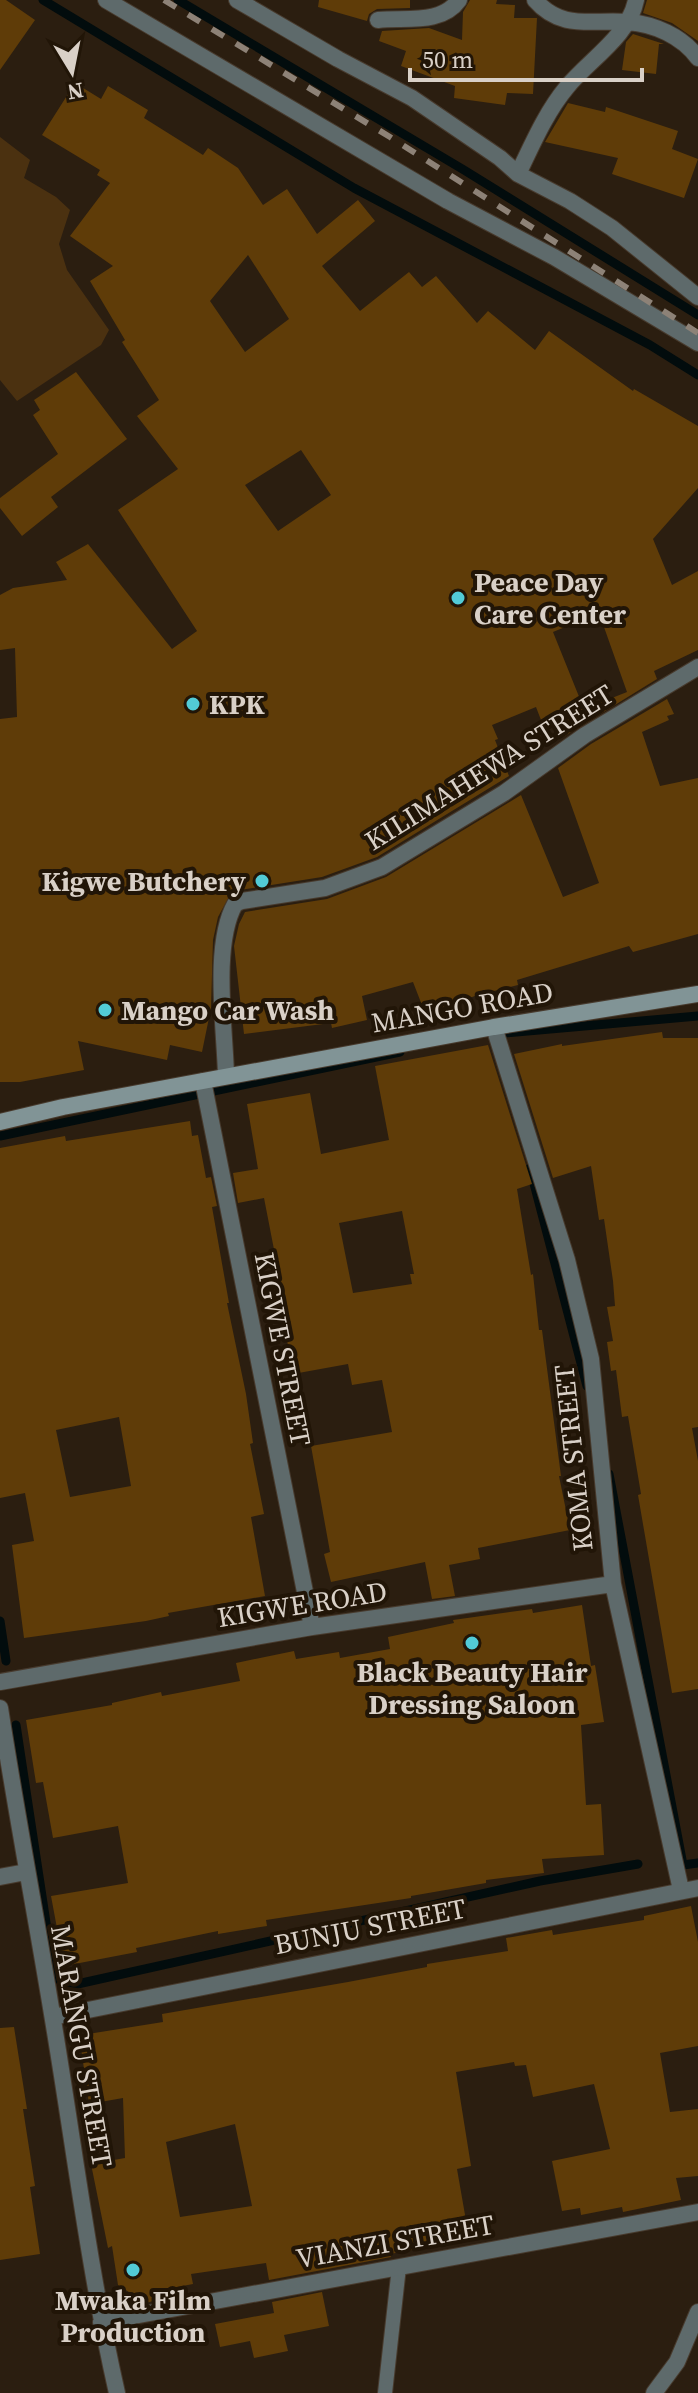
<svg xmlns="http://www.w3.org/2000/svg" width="698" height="2393" font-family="'Source Serif 4',serif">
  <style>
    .green { fill: #4b3110 }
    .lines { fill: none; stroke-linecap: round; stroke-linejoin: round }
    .stream { stroke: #020c0d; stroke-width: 9 }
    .building { fill: #5f3c08; fill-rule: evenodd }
    .lane-casing { stroke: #473a2d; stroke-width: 16 }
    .street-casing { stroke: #473a2d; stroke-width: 18 }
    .secondary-casing { stroke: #473a2d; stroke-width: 18 }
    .lane { stroke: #5e6a6b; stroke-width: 14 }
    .street { stroke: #5e6a6b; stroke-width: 16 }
    .secondary { stroke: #819496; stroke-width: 16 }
    .rail { stroke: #8d8277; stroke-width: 6; stroke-dasharray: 14 14; stroke-linecap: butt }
    .poi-dot { fill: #52cbd7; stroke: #211507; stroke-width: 3 }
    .labels { text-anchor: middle; stroke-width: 8; stroke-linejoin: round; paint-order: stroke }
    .poi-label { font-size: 28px; font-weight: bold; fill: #d9d0c7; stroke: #211507; text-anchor: start }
    .street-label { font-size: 28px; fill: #d9d0c7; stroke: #211507 }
  </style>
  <rect width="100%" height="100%" fill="#2b1e10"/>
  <path class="green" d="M0,137L30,160L24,178L56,197L70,210L59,244L67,270L109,330L101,345L17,401L0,380Z"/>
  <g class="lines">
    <path class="stream" d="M43,0L354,188L650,345L698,375
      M178,0L464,170L698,315
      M505,1033L698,1016
      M0,1136L400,1052
      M530,1168L587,1386
      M609,1474L683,1865L698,1863
      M0,1621L6,1661
      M16,1725L53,1969L58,1979L73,1985L540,1881L638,1864"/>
  </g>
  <path class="building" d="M0,0H6L35,20L0,70Z
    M319,0H410V8L377,9L369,14L367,21L318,7Z
    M470,0H497L496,4L515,5L514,18H537L533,94L507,93L505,105L454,98L455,86L401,66L406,51L379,41L382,31L429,28L462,40L463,12Z
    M647,0H698V41L672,23L643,13Z
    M633,34L664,44H659L656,74L622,70L626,42Z
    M75,83L101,99L108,86L148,110L144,118L203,155L208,148L238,168L263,205L287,189L317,234L358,200L375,221L322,266L360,311L409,272L422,287L436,276L477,323L488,311L535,350L549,331L633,391L634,389L698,426V488L653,539L672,585L698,571V650L654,671L657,679L563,737L557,715L541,720L536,707L492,725L498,739L495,740L509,776L377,857L322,877L240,890L230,895L218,917L213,940L211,1008L202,1052L170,1045L167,1060L78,1041L84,1070L20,1082H0V719L17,717L15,648L0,650V595L13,588L67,580L56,562L88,544L172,649L197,631L118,510L178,469L137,416L159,400L122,342L125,340L90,281L113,266L70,236L110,183L97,175L100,170L42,135ZM248,255L289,319L245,352L210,301ZM301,450L331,495L278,531L245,485ZM599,613L627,692L584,709L553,632Z
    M568,103L605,112L606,107L678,131L672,149L698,159L684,198L612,174L618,158L545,142Z
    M76,372L127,439L51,497L58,507L22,536L0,508V498L58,454L33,415L40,410L34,400Z
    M667,699L674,714L667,716L669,720L642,732L660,786L698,778V934L633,952L629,946L517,980L518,985L478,995L425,1013L413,982L362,996L367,1020L332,1028L331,1023L244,1034L234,946L239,924L245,912L327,899L386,877L521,795L563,897L599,883L558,768L591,744Z
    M662,1032L663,1038H698V1427L692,1428L698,1461V1689L672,1693L638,1495L641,1494L628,1416L622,1417L616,1370L611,1371L607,1342L613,1341L607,1307L615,1306L613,1281L604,1219L599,1220L591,1166L553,1178L514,1054L562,1044V1046Z
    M488,1045L532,1184L517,1189L531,1275L533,1274L539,1330H542L561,1476H559L570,1530L478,1548L480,1559L449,1565L455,1596L432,1599L425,1562L331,1582L324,1554L330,1552L311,1446L392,1432L382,1380L352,1385L348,1364L293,1374L281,1306H285L264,1198L238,1203L233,1173L258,1169L247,1104L310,1093L321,1154L389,1140L375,1066ZM402,1211L414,1274H410L412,1284L353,1293L339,1223Z
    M190,1121L192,1136L198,1135L206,1178L211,1177L217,1206L212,1207L229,1303H227L246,1394L253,1443L250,1444L264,1514L251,1517L265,1596L168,1613L169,1616L146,1621L24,1638L12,1545L34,1541L25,1493L0,1498V1148L65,1136L66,1141ZM119,1417L131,1486L70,1497L56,1430Z
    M582,1605L591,1666L595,1665L604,1722L581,1725L586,1805L601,1804L604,1855L542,1859L544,1873L486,1880V1883L411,1896V1898L266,1920L267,1926L218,1934V1931L136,1948L137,1952L64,1966L51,1896L128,1883L118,1826L53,1838L43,1782L36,1783L26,1720L112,1705V1703L161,1692L162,1696L240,1681L236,1663L294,1651L296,1659L339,1652L340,1658L390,1649L388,1637L454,1623L453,1620L532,1609L533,1613Z
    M691,1906L698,1942V2046L660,2053L670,2112L698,2109V2176L676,2178L681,2200L623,2212L622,2207L581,2215L580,2208L562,2211L552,2161L610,2149L594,2084L533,2097L526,2065L515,2066L514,2062L456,2072L471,2166L457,2169L468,2232L438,2237L439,2245L390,2254L391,2257L269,2280L266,2263L191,2274L193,2284L151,2292L153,2301L146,2303L118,2285L112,2246L108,2248L91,2164L125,2158L123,2098L89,2104L81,2048L88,2034L163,2022L162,2014L348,1982L427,1967V1964L508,1951L506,1938L552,1930L553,1935L644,1920V1916ZM235,2124L252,2206L180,2217L166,2142Z
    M14,2027L27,2109H23L35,2186L30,2187L40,2254L0,2260V2028Z
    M322,2292L329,2326L284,2335L288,2351L254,2358L250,2341L220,2347L215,2324L274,2313L272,2302Z"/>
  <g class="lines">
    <defs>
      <path id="lane" d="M385,2393L399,2267"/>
      <path id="street" d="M106,0L448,201L554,257L698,343
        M237,0L338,59L412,98L500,158L518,174L570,201L612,228L698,297
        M535,0C562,31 592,19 628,22C654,24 682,36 698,58
        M378,20C406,17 441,25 459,0
        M518,174C532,145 546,112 567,87C589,60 629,36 636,0
        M494,1027L567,1260L591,1359L613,1584L681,1890
        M226,1076C225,1029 212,945 235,904L242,901L325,888L382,867L504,793L585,735L698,667
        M203,1081L312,1627
        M0,1682L312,1627L613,1584
        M0,1708C16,1812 36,1916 53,2020C74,2145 89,2270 117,2393
        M0,1877L26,1872
        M53,2017L698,1888
        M101,2322L698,2212
        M654,2393L677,2362L698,2312"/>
      <path id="secondary" d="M0,1122L63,1107L494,1027L698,994"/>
    </defs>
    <use href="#lane" class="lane-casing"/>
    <use href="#street" class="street-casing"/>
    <use href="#secondary" class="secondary-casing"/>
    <use href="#lane" class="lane"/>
    <use href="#street" class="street"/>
    <use href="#secondary" class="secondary"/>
    <path class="rail" d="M164,0L390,137L698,333"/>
  </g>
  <g class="poi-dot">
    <circle cx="458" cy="598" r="8"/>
    <circle cx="193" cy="704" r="8"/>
    <circle cx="262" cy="881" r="8"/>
    <circle cx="105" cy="1010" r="8"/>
    <circle cx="472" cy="1643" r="8"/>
    <circle cx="133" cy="2270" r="8"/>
  </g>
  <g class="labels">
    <g class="poi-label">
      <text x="474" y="592">Peace Day<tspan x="474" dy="32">Care Center</tspan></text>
      <text x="209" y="714">KPK</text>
      <text x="246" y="891" text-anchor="end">Kigwe Butchery</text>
      <text x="121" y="1020">Mango Car Wash</text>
      <text x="472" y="1682" text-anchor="middle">Black Beauty Hair<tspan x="472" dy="32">Dressing Saloon</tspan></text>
      <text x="133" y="2310" text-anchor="middle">Mwaka Film<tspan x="133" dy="32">Production</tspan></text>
    </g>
    <g class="street-label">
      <text transform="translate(489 767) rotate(-32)" y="10">KILIMAHEWA STREET</text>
      <text transform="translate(462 1007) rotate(-10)" y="10">MANGO ROAD</text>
      <text transform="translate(283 1349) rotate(79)" y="10">KIGWE STREET</text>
      <text transform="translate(573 1458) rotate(-96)" y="10">KOMA STREET</text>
      <text transform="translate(302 1604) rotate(-9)" y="10">KIGWE ROAD</text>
      <text transform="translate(370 1926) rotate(-11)" y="10">BUNJU STREET</text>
      <text transform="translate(82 2046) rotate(80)" y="10">MARANGU STREET</text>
      <text transform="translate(395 2241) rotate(-10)" y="10">VIANZI STREET</text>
    </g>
  </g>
  <g transform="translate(72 72) rotate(170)" stroke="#211507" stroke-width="6" paint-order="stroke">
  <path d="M0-6L14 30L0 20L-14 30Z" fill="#d9d0c7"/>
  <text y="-12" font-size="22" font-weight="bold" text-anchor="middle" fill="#d9d0c7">N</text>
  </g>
  <path d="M410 68v12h232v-12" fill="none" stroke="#d9d0c7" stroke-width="4"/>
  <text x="422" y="68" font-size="24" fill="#d9d0c7" stroke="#211507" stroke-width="6" paint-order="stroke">50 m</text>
</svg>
